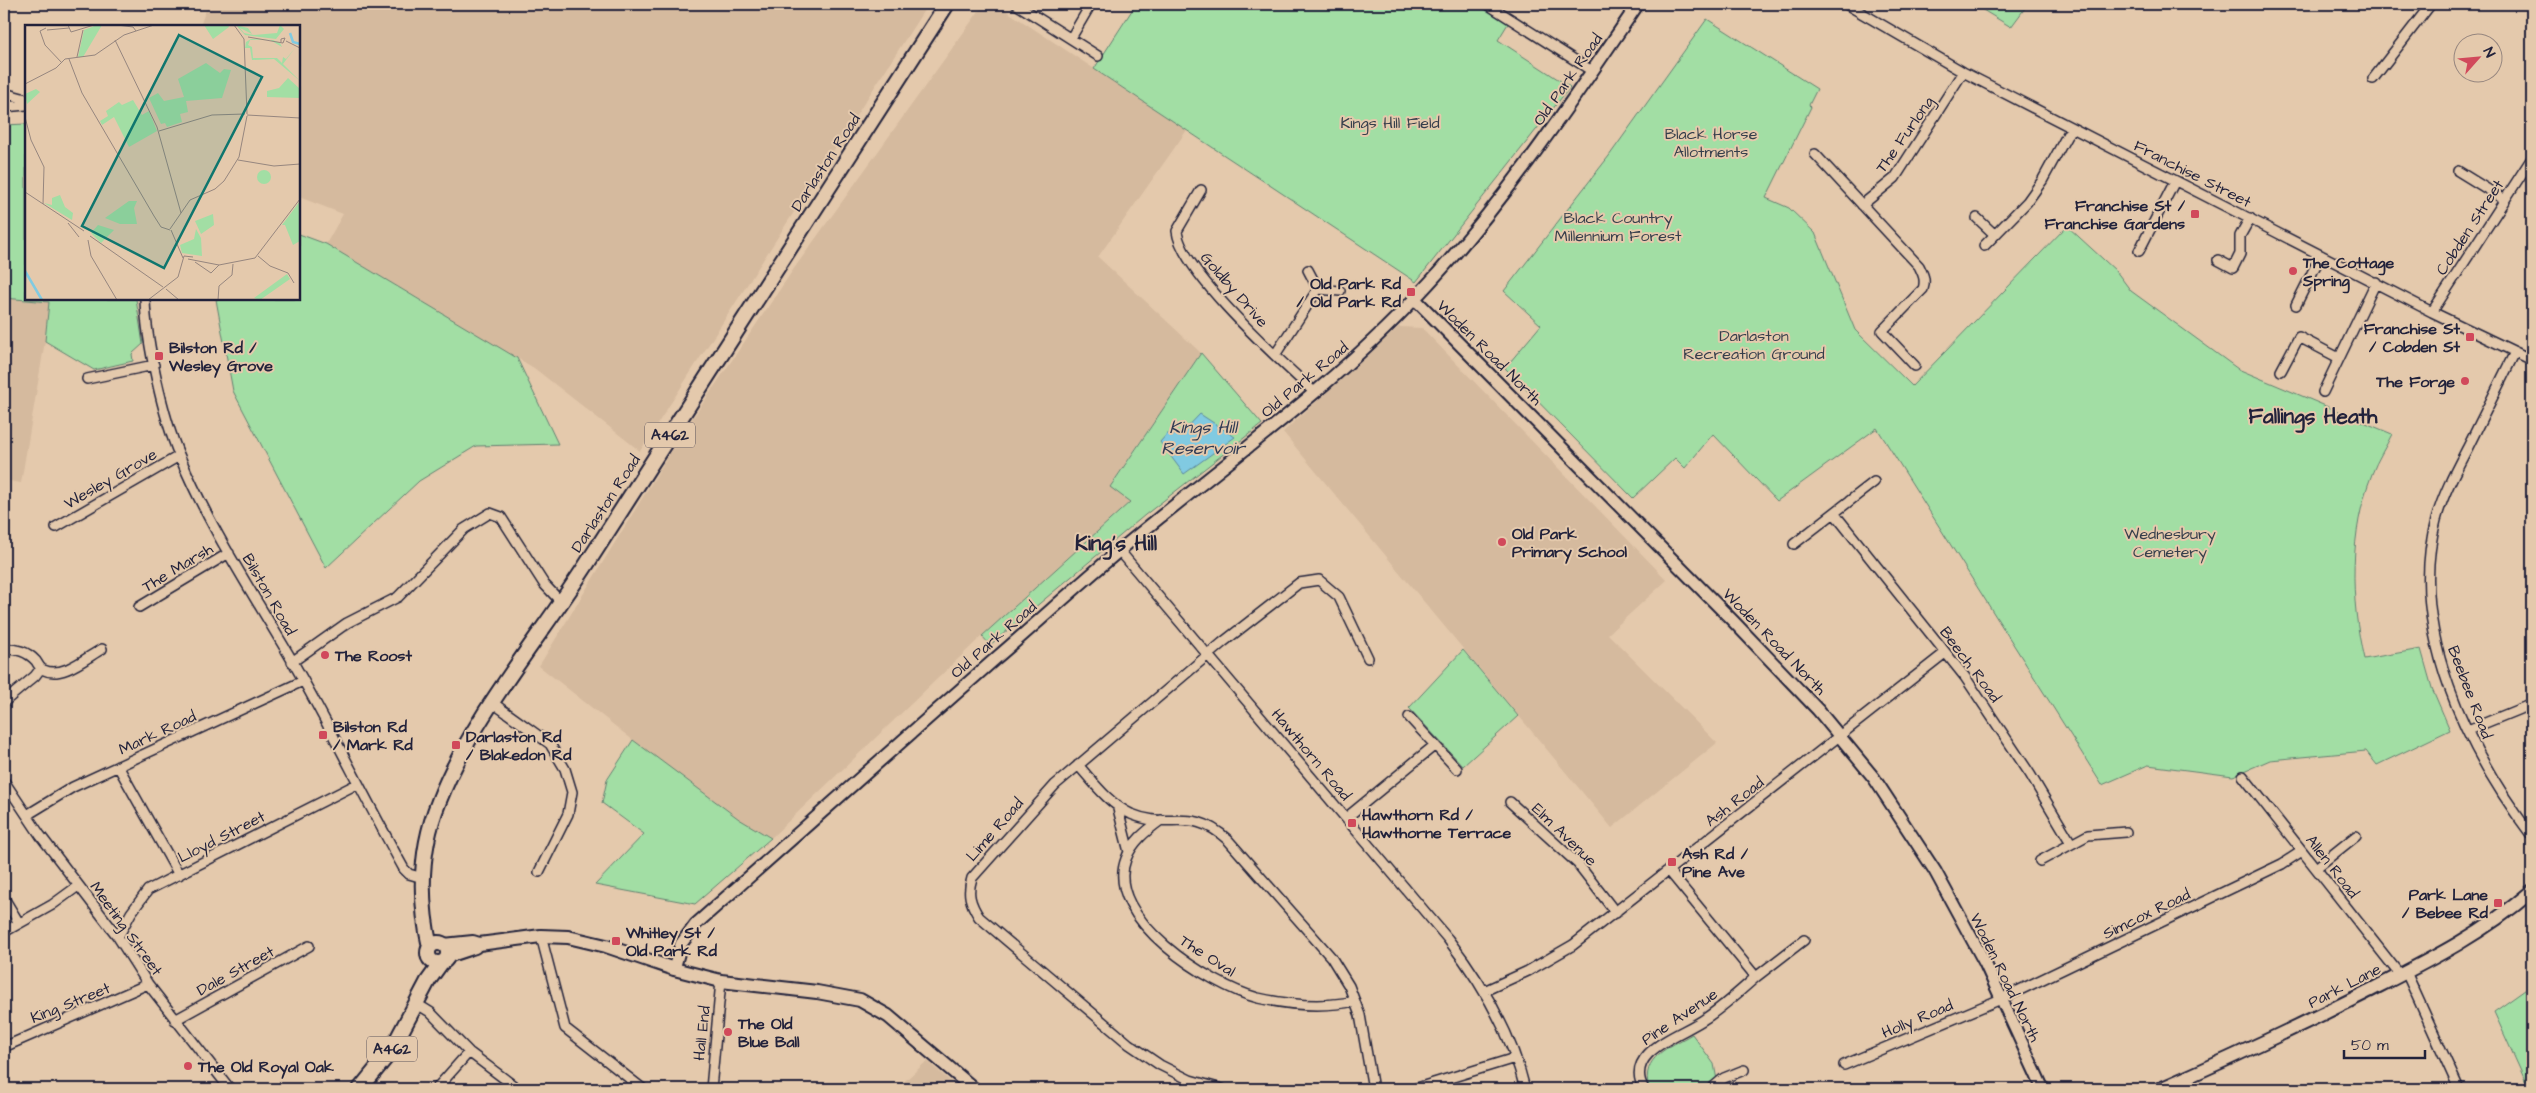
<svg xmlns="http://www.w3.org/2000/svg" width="2536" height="1093" font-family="'Architects Daughter',sans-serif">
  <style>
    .built { fill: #d5ba9e }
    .green { fill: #a2dea4; stroke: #628070 }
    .water { fill: #81cae1; stroke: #5b879f }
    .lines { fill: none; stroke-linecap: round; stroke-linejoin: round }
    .minor-casing { stroke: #22223b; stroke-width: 12 }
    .tertiary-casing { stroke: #22223b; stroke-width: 15 }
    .secondary-casing { stroke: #22223b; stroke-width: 16 }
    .primary-casing { stroke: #22223b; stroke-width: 18 }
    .minor { stroke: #e4c9ac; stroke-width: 9 }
    .tertiary { stroke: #e4c9ac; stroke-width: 11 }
    .secondary { stroke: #e4c9ac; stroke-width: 12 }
    .primary { stroke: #e4c9ac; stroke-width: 14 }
    .poi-dot { fill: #d1495b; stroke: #e4c9ac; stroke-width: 2 }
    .labels { text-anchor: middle; stroke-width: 4; stroke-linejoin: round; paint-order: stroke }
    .shield { fill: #e4c9ac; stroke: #5c545d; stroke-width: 1 }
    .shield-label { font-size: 15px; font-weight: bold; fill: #22223b }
    .street-label { font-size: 16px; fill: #22223b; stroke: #e4c9ac }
    .park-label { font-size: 16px; fill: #353e4b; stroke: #e4c9ac }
    .poi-label { font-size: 16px; font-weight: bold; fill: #22223b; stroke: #e4c9ac; text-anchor: start }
    .water-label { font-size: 18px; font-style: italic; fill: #303b54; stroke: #e4c9ac }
    .district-label { font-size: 21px; font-weight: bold; fill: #22223b; stroke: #e4c9ac }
    .inset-river { fill: none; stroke: #81cae1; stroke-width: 2.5 }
    .inset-road { fill: none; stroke: #96867f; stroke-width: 1 }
    .view { fill: #0f766e; fill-opacity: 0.15; stroke: #0f766e; stroke-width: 2.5 }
    .inset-edge { fill: none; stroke: #22223b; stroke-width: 2.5 }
  </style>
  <rect width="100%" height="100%" fill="#e4c9ac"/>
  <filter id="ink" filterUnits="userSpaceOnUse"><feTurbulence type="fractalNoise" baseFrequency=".02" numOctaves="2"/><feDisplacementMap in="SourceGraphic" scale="10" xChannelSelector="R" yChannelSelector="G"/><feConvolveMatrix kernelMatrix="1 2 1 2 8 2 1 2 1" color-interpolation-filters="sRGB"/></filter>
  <g filter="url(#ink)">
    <path class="built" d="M208,4H928L640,451L534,368L326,244L343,214L299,197V26H200Z
      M984,4H996L1187,130L1098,257L1201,353L1110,486L1130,502L982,636L771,838L739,819L672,771L539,666L678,440L793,270Z
      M4,298L49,302L45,341L21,483L4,480Z
      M1399,327L1422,328L1667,580L1608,634L1717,743L1612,828L1283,432Z
      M927,1061L959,1089H896Z"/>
    <path class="green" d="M1136,4H1478L1509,22L1498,40L1570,87L1416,282L1094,69Z
      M1973,4H2028L2011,27Z
      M1707,19L1817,89L1809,105L1811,107L1766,198L1789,208L1815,233L1855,330L1912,386L2067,226L2116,271L2131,291L2238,369L2392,434C2386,447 2377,460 2372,474C2349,532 2350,599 2364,659L2421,649L2432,688L2450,730L2377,765L2366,751L2270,760L2233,776L2148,765L2102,785L1877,428L1777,501L1713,434L1685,468L1675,458L1633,498L1505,368L1541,325L1504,291L1609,156Z
      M26,124V299H136L143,344L132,354L133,361L94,370L45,341L49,302L4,298V125Z
      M299,234L326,244L517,358L558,444L476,446L419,481L326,568L233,391L217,305L216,299H299Z
      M1201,353L1262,424L1145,515L990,645L982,636L1130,502L1110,487Z
      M1463,650L1518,716L1463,766L1409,708Z
      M633,740L739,819L771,838L695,904L595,885L644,834L602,803L607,780Z
      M2532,985V1089H2529L2494,1012Z
      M1692,1034L1714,1064L1717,1080L1705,1089H1649C1640,1056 1669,1048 1692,1034Z"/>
    <path class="water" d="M1200,414L1235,437L1184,474L1160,442L1167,434L1180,435Z"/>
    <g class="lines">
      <defs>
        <path id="minor" d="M1016,4L1098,56
          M1487,4L1592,71
          M1846,4L1963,72L2432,312L2532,360
          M1071,38L1091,4
          M2373,79L2431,4
          M4,93L26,99
          M4,107L26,105
          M1815,154L1919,266C1923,274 1926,280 1923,289L1882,331L1915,366
          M2458,171L2505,200
          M1201,190L1177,231C1181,272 1282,362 1314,392
          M1862,205L1895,178L1963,72
          M1977,218L1995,235
          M1984,246L2027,202L2042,181L2071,128
          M2139,251L2175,181
          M2218,260L2233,268L2240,254V236L2250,218
          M1308,270L1318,289L1340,291
          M145,299C146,341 163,418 180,457C210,529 254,595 293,662C332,730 366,801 404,869L409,874L423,878
          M2296,305L2321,255
          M2432,312L2532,158
          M2515,352C2499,384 2484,415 2468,447C2456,470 2443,494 2436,520C2407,629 2468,751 2532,836
          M1275,355L1318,289
          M2281,371L2299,337L2339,358
          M87,379L154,365
          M2323,392L2376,282
          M1834,513L1965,677L2030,774L2071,843
          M56,527L179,456
          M1794,544L1874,482
          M1119,550L1448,939C1482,983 1512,1034 1525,1089
          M139,607L229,553
          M4,649C17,649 27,651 36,661C38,664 40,669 44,670C62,679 87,657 102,649
          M292,662L347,623L398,597L464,529L490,513L501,517L544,584L562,603
          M4,702L35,676L41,668
          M493,703L550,744L565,769L572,792L568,814L539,872
          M1409,717L1457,769
          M2468,730L2532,704
          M1078,765C1094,783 1109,804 1131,814C1171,831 1190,805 1228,840L1331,957L1349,986L1360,1015L1373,1089
          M118,766L179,875
          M2243,776L2400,975
          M4,781L40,835L118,937L148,984L230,1089
          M1510,802L1578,864L1616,913
          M1117,805L1129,852
          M27,815L73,787L303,681
          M1346,818L1435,745
          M1161,820C1146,831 1132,842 1126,859C1103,918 1211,986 1258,998C1290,1005 1323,1008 1355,1001
          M2040,861L2088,835L2126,832
          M2316,868L2356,836
          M4,898L19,923
          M4,932L52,905L78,886
          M541,936L565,1028L643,1089
          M118,937L131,913L148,890L357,784
          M2406,972L2459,1089
          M1756,977L1804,940
          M1484,991L1528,971L1573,945L1945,653
          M417,1004L430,1012L469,1052L518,1089
          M175,1020L309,946
          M4,1047L148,984
          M1844,1065L2001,999L2282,864L2302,851
          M436,1089L469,1052
          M711,1089L721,981
          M1222,1089L1190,1080L1160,1065L1129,1044L979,917C970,903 967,893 972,878L1055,785L1222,643L1299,583L1319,580L1339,597L1368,658
          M1414,1089L1515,1058
          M1644,1089C1622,1051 1683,1035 1706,1018C1724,1006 1740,991 1756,977L1669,871
          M1711,1089L1724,1078L1744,1070"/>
        <path id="tertiary" d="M1415,299L1733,621L1818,710L1874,778L1935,871L1985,963L2043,1089
          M674,969L681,944L696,924C796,835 895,747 995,659C1037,623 1078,585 1120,550C1220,466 1329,391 1418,295C1502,206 1570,104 1638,4"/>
        <path id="secondary" d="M444,945L473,942L479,944L541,936L568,937L606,946L674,969L721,981L817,992L860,1000L888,1016L974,1089
          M448,956L475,947
          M2160,1089C2229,1059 2297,1027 2365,993C2426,962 2480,936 2532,891"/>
        <path id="primary" d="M428 953a10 10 0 1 1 20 0a10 10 0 1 1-20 0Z
          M430,947C419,899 420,848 439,801C471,718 542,635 590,559C708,374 828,189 947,4
          M360,1089L391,1051L428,981L441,963"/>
      </defs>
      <use href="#minor" class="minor-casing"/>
      <use href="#tertiary" class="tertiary-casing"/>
      <use href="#secondary" class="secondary-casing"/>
      <use href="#primary" class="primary-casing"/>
      <use href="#minor" class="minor"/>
      <use href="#tertiary" class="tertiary"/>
      <use href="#secondary" class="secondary"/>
      <use href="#primary" class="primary"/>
    </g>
  </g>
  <g class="poi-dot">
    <rect x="2190" y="209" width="10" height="10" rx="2.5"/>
    <circle cx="2293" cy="271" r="5"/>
    <rect x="1406" y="287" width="10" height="10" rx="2.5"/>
    <rect x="2465" y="332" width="10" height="10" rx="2.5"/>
    <rect x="154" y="351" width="10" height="10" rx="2.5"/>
    <circle cx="2465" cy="381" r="5"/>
    <circle cx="1502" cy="542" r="5"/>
    <circle cx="325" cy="655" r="5"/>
    <rect x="318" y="730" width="10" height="10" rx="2.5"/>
    <rect x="451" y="740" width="10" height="10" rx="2.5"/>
    <rect x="1347" y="818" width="10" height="10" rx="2.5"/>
    <rect x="1667" y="857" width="10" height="10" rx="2.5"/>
    <rect x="2493" y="898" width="10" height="10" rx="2.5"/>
    <rect x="611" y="936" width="10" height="10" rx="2.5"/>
    <circle cx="728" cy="1032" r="5"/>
    <circle cx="188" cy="1066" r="5"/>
  </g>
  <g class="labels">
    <g class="shield">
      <rect x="645" y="422.5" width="50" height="25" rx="4"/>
      <rect x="367" y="1036.5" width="50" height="25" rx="4"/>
    </g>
    <g class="shield-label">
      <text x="670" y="440">A462</text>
      <text x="392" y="1054">A462</text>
    </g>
    <g class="street-label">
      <text transform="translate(1567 79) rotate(-55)" y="6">Old Park Road</text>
      <text transform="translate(1904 134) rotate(-55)" y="6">The Furlong</text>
      <text transform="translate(825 162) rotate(-57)" y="6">Darlaston Road</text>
      <text transform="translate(2193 173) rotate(27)" y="6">Franchise Street</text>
      <text transform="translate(2469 227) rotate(-57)" y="6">Cobden Street</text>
      <text transform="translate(1235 289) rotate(49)" y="6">Goldby Drive</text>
      <text transform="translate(1490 352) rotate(45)" y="6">Woden Road North</text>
      <text transform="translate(1304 379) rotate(-40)" y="6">Old Park Road</text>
      <text transform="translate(110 478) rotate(-30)" y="6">Wesley Grove</text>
      <text transform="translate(605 503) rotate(-57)" y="6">Darlaston Road</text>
      <text transform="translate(177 567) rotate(-31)" y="6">The Marsh</text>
      <text transform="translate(270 594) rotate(60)" y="6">Bilston Road</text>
      <text transform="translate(993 639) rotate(-41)" y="6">Old Park Road</text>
      <text transform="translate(1775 641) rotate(46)" y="6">Woden Road North</text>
      <text transform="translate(1971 664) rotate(53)" y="6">Beech Road</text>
      <text transform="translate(2471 692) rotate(69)" y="6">Beebee Road</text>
      <text transform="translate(157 732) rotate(-25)" y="6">Mark Road</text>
      <text transform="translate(1312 754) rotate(50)" y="6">Hawthorn Road</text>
      <text transform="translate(1734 801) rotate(-38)" y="6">Ash Road</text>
      <text transform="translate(994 829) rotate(-49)" y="6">Lime Road</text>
      <text transform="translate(1565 834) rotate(44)" y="6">Elm Avenue</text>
      <text transform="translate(221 836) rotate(-27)" y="6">Lloyd Street</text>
      <text transform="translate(2333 866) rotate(52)" y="6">Allen Road</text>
      <text transform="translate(2146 913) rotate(-26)" y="6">Simcox Road</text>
      <text transform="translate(127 928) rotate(54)" y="6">Meeting Street</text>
      <text transform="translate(1208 955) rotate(33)" y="6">The Oval</text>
      <text transform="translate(235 970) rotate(-29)" y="6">Dale Street</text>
      <text transform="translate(2006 977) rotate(64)" y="6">Woden Road North</text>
      <text transform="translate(2344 985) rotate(-27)" y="6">Park Lane</text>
      <text transform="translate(70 1002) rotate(-22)" y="6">King Street</text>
      <text transform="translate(1679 1016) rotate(-34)" y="6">Pine Avenue</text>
      <text transform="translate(1917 1018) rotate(-23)" y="6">Holly Road</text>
      <text transform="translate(701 1033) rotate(-84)" y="6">Hall End</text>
    </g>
    <g class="park-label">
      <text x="1390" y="128">Kings Hill Field</text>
      <text x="1711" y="139">Black Horse<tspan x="1711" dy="18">Allotments</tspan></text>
      <text x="1618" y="223">Black Country<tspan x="1618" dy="18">Millennium Forest</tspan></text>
      <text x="1754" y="341">Darlaston<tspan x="1754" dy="18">Recreation Ground</tspan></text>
      <text x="2170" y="539">Wednesbury<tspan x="2170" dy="18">Cemetery</tspan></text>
    </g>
    <g class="poi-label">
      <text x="2185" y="211" text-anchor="end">Franchise St /<tspan x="2185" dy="18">Franchise Gardens</tspan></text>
      <text x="2303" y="268">The Cottage<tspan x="2303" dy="18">Spring</tspan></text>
      <text x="1401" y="289" text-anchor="end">Old Park Rd<tspan x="1401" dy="18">/ Old Park Rd</tspan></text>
      <text x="2460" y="334" text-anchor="end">Franchise St<tspan x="2460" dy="18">/ Cobden St</tspan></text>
      <text x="169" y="353">Bilston Rd /<tspan x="169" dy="18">Wesley Grove</tspan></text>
      <text x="2455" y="387" text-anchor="end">The Forge</text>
      <text x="1512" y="539">Old Park<tspan x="1512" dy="18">Primary School</tspan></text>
      <text x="335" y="661">The Roost</text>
      <text x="333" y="732">Bilston Rd<tspan x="333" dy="18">/ Mark Rd</tspan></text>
      <text x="466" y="742">Darlaston Rd<tspan x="466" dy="18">/ Blakedon Rd</tspan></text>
      <text x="1362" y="820">Hawthorn Rd /<tspan x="1362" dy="18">Hawthorne Terrace</tspan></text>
      <text x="1682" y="859">Ash Rd /<tspan x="1682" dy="18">Pine Ave</tspan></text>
      <text x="2488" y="900" text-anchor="end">Park Lane<tspan x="2488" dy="18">/ Bebee Rd</tspan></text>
      <text x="626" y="938">Whitley St /<tspan x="626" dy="18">Old Park Rd</tspan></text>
      <text x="738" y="1029">The Old<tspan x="738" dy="18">Blue Ball</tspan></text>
      <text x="198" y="1072">The Old Royal Oak</text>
    </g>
    <g class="water-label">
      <text x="1203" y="433">Kings Hill<tspan x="1203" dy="21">Reservoir</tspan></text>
    </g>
    <g class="district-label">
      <text x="2313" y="423">Fallings Heath</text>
      <text x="1116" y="550">King’s Hill</text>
    </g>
  </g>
  <g transform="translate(25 25)">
    <rect width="275" height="275" fill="#e4c9ac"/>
    <path d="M72,0H77L58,32H53L59,5ZM179,0H203L204,2L188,14ZM211,0L223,3L227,9L215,3L219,8L229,10L252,8L255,0L259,4L251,14L220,10ZM226,14L248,15L255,18L257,22L245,15H225L223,20L227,22L228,33H252L257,38L258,32L261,34L270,23L258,39L275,56L249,34L227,35L225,23H220L221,17ZM181,38L195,48L199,44L206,45L197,73L161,76L163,87L155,89L157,97L142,102L140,98L136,99L124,73L133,68L139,76L159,72L153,54ZM263,53L275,64V73L242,72V66L254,63ZM11,64L15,67L2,79L0,69ZM108,75L117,90L124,86L132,106L104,122L89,92L77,100L75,96L83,91L81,86L94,77L97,80ZM232 152a7 7 0 1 1 14 0a7 7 0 1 1-14 0ZM35,170L40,182L48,188L47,195L19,178L27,180V173ZM104,176H112L109,183L112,199H95L80,193ZM275,176V216L268,220L260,200H257ZM188,189L189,200L176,209L170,196ZM73,200L89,205L76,218L66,208ZM171,204L176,213L177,231L157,228L155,220L169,214ZM262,249L265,254L235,275L229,273Z" fill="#a2dea4"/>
    <path class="inset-river" d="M265,8L268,17L275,19M0,246L17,275"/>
    <path class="inset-road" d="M43,0L46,7L69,0M92,0L108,2L111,6M209,0L219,14L222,89M21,3L15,6L20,20L37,38M22,5L44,3M223,12L258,18L260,13L256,14V17M90,15L132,102L156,188M261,16L275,23M52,32L58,5M44,34L57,68L129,191L136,202L145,205M0,59L31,43L40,34L70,30L99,10L129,0M222,90L275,93M0,92L6,115L19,142L18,179M134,106L187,90L220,89M213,135L249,141L275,139M0,167L59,206M43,198L54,212M145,204L165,175L190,164L199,156L214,132L222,91M146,205L158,233M65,211L138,262M63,215L66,231L92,275M233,231L245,241L263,248L269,258M163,234L194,240L230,233L275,174M170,237L186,248L194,240M141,264L154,275M123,275L153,252L159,231L168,232M193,275L194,261L207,250L208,239"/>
    <path class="view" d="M154,10L237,52L139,243L57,201Z"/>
    <rect width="275" height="275" class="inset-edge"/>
  </g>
  <rect width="2536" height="1093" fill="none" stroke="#e4c9ac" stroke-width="20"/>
  <rect x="10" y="10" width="2516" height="1073" fill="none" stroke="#22223b" stroke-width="2" filter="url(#ink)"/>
  <g transform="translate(2478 58) rotate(63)"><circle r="24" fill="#e4c9ac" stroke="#96867f"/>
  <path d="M0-4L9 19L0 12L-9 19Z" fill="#d1495b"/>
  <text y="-8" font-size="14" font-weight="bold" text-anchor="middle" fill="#22223b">N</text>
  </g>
  <path d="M2344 1050v8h81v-8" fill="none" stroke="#22223b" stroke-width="2.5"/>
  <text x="2351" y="1050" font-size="15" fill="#22223b" stroke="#e4c9ac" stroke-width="4" paint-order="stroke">50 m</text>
</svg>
